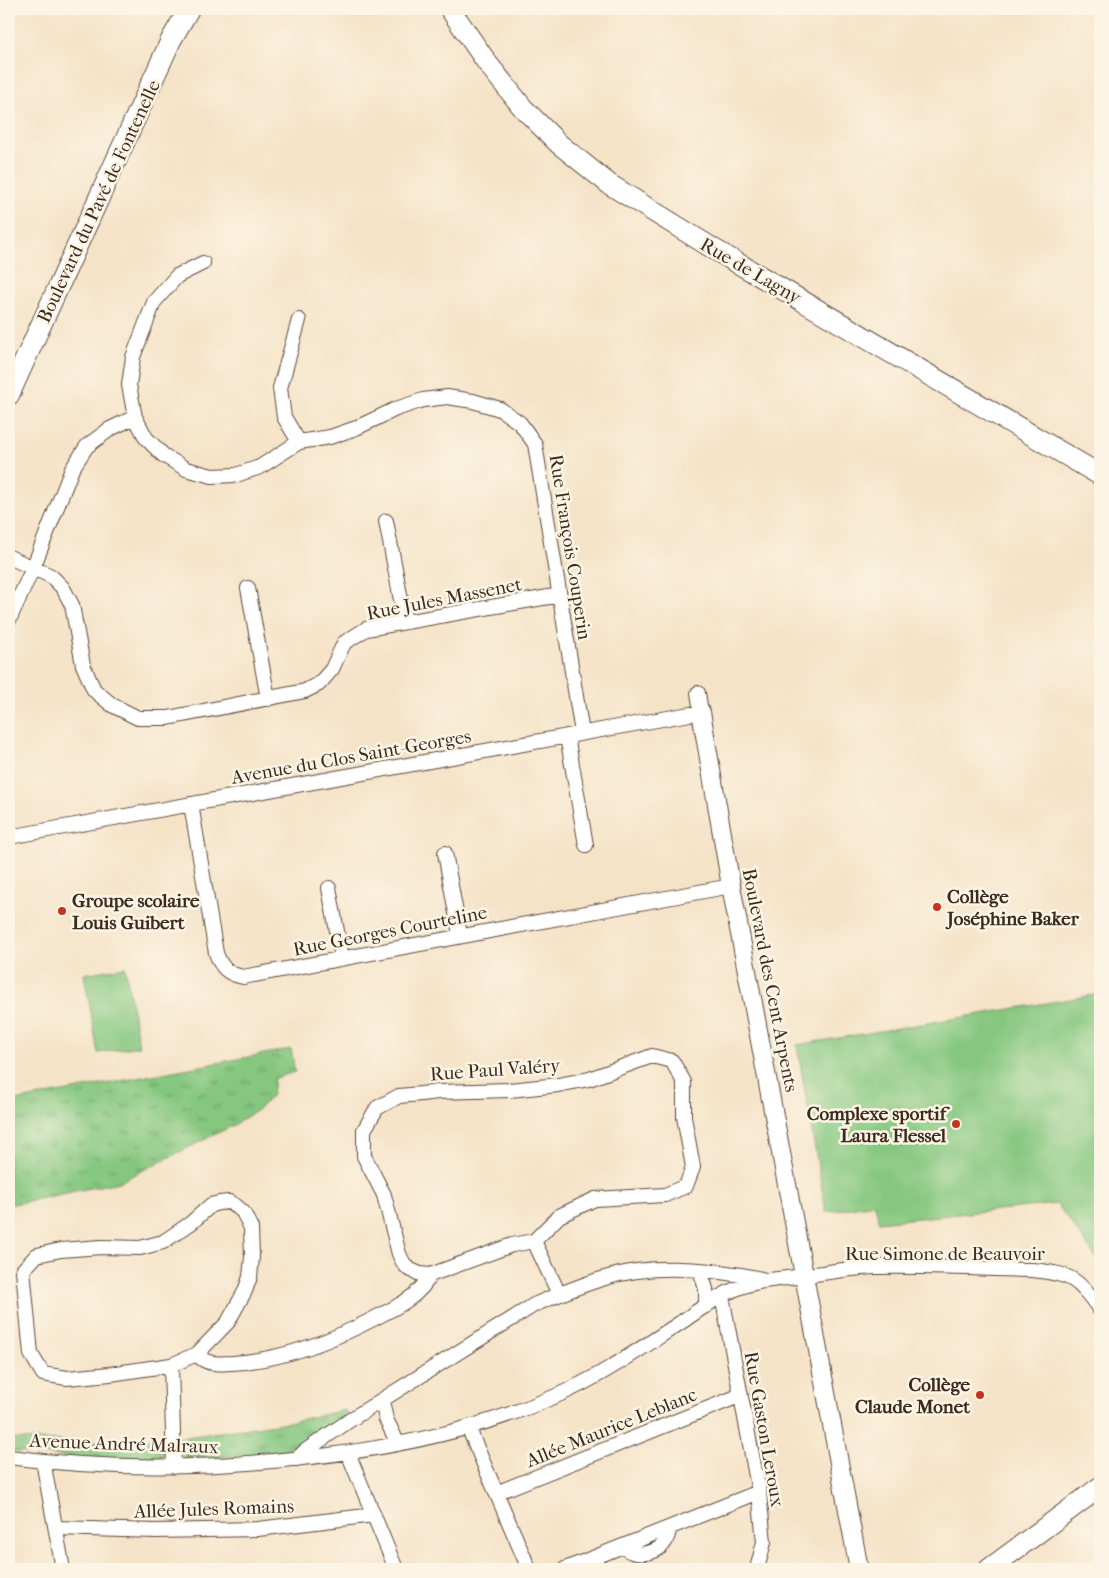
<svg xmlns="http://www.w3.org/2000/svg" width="1109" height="1578" font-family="'IM FELL French Canon',serif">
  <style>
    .grass { fill: url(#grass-tufts); stroke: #60784e }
    .pitch { fill: #85c77f; stroke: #60784e }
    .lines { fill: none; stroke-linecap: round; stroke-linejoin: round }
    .minor-casing { stroke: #574638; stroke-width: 16 }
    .tertiary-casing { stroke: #574638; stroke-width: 20 }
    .secondary-casing { stroke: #574638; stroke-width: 22 }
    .minor { stroke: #fff; stroke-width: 14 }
    .tertiary { stroke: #fff; stroke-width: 18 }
    .secondary { stroke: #fff; stroke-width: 20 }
    .poi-dot { fill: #c8321e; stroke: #fcf5e5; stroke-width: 2 }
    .labels { text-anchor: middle; stroke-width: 5; stroke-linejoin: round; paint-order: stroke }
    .street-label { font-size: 19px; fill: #3b2a1e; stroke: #fcf5e5 }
    .poi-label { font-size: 19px; font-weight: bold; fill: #3b2a1e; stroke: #fcf5e5; text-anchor: start }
  </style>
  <defs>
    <pattern id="grass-tufts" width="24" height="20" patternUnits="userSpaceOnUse" patternTransform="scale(1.25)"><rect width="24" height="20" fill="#85c77f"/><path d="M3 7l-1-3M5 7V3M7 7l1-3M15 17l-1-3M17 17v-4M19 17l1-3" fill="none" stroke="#6ea267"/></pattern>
  </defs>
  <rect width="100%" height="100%" fill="#fcf5e5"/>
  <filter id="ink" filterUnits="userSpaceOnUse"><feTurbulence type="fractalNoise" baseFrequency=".02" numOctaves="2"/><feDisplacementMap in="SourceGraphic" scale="10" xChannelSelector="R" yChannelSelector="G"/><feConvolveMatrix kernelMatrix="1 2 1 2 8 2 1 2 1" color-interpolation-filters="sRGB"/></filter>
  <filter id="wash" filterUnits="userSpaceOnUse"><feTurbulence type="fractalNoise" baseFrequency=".0096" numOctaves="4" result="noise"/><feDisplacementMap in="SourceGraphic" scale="20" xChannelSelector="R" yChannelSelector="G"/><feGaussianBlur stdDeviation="1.12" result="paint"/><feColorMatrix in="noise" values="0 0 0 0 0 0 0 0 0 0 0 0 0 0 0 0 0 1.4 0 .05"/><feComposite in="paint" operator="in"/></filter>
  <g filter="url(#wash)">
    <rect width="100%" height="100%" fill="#f5e3c8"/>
    <path class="grass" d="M291,1049L295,1072L274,1078L272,1095L260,1108L234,1125L119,1182L9,1205V1102Z
      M345,1410L347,1416L291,1453L186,1459L179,1448V1438L289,1422Z
      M168,1438L167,1450L157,1460L66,1457L9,1451V1439L93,1442Z"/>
    <path class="pitch" d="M125,967L139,1046L98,1053L84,974Z
      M1100,994V1263L1057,1204L879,1222L875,1204L826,1212L797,1045Z"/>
  </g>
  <g filter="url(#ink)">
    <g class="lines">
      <defs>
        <path id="minor" d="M203,263L177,276L154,302L133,357L129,385L135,417L146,438L163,455L186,469L212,476L236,475L260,467L299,442L330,437L356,428L396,409L423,400L447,397L473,401L500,409L520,423L535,444L582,733
          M299,320L280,388L284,417L299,442
          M386,521L405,621
          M9,557L51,576L63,588L72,605L83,665L94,690L112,705L138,718H168L305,691L319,684L332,669L344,643L366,629L560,595
          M248,588L268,699
          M9,620L33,568L72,469L87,446L110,429L135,417
          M567,736L586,845
          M191,804L216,953C221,968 228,974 243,977L731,886
          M9,837L701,712L698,693
          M445,853L460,935
          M329,888L342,958
          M652,1056L672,1061L684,1082V1117L693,1167L686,1186L665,1195L595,1199L559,1216L534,1241L512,1245L430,1275L420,1274L409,1269L404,1264L399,1254L384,1195L364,1156V1130L377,1108L399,1096L421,1094L438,1092L510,1090L558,1085L589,1079Z
          M229,1202L236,1206L243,1212L251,1228L252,1257L250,1277L245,1291L228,1322L197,1354L171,1365L110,1374L67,1378L43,1374L31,1354L23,1270L37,1255L61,1250L101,1247L140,1248L163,1242L191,1223L211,1205L219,1203Z
          M534,1241L559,1294
          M700,1270L706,1289V1306
          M722,1296L759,1492L764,1542L757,1569
          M197,1354C200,1357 202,1360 206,1361C214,1365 224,1363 232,1363C284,1360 332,1341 377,1317C397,1307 420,1296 430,1275
          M171,1365L174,1467
          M382,1401L386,1419L398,1444
          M468,1427L529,1569
          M348,1453L396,1569
          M9,1457C106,1470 204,1469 302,1458C389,1449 476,1431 556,1396C600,1377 640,1349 680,1323C702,1308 724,1291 750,1284C767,1279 785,1279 803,1276C827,1272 852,1268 877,1267C929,1266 981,1269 1032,1270C1072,1274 1077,1278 1100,1310
          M297,1459L305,1451L353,1418L534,1305C557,1295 581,1285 605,1278C653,1263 713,1269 762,1279
          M43,1461L63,1569
          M496,1493L739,1396
          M56,1528L156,1531L258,1529L374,1515
          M623,1546C633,1558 659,1555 666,1540C668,1536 669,1531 670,1528
          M565,1569L759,1492"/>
        <path id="tertiary" d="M701,712L731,886L859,1569"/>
        <path id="secondary" d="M450,9L488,64L523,108L559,144L609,184L717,251L1100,475
          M9,395L171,40L189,9
          M989,1569L1100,1487"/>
      </defs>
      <use href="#minor" class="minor-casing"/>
      <use href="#tertiary" class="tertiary-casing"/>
      <use href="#secondary" class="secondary-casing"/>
      <use href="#minor" class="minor"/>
      <use href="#tertiary" class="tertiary"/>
      <use href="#secondary" class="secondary"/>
    </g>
  </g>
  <g class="poi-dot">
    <circle cx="937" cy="907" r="5"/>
    <circle cx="62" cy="911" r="5"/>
    <circle cx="956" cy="1124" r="5"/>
    <circle cx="980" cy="1395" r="5"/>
  </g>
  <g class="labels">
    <g class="street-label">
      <text transform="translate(98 201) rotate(-65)" y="7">Boulevard du Pavé de Fontenelle</text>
      <text transform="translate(751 270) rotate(30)" y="7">Rue de Lagny</text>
      <text transform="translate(571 547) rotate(81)" y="7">Rue François Couperin</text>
      <text transform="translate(444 598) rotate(-11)" y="7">Rue Jules Massenet</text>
      <text transform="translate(351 756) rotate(-10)" y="7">Avenue du Clos Saint-Georges</text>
      <text transform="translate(390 930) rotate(-11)" y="7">Rue Georges Courteline</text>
      <text transform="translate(771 980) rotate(79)" y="7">Boulevard des Cent Arpents</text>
      <text transform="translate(495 1069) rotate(-4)" y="7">Rue Paul Valéry</text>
      <text x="945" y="1260">Rue Simone de Beauvoir</text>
      <text transform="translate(611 1427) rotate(-22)" y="7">Allée Maurice Leblanc</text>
      <text transform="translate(765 1429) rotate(80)" y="7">Rue Gaston Leroux</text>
      <text transform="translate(124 1443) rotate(2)" y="7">Avenue André Malraux</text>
      <text transform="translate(214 1508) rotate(-2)" y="7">Allée Jules Romains</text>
    </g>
    <g class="poi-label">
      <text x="947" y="903">Collège<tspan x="947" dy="22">Joséphine Baker</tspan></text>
      <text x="72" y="907">Groupe scolaire<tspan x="72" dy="22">Louis Guibert</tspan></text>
      <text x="946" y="1120" text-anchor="end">Complexe sportif<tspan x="946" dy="22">Laura Flessel</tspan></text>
      <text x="970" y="1391" text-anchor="end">Collège<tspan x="970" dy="22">Claude Monet</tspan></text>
    </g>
  </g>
  <rect width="1109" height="1578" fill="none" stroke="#fcf5e5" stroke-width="30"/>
</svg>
